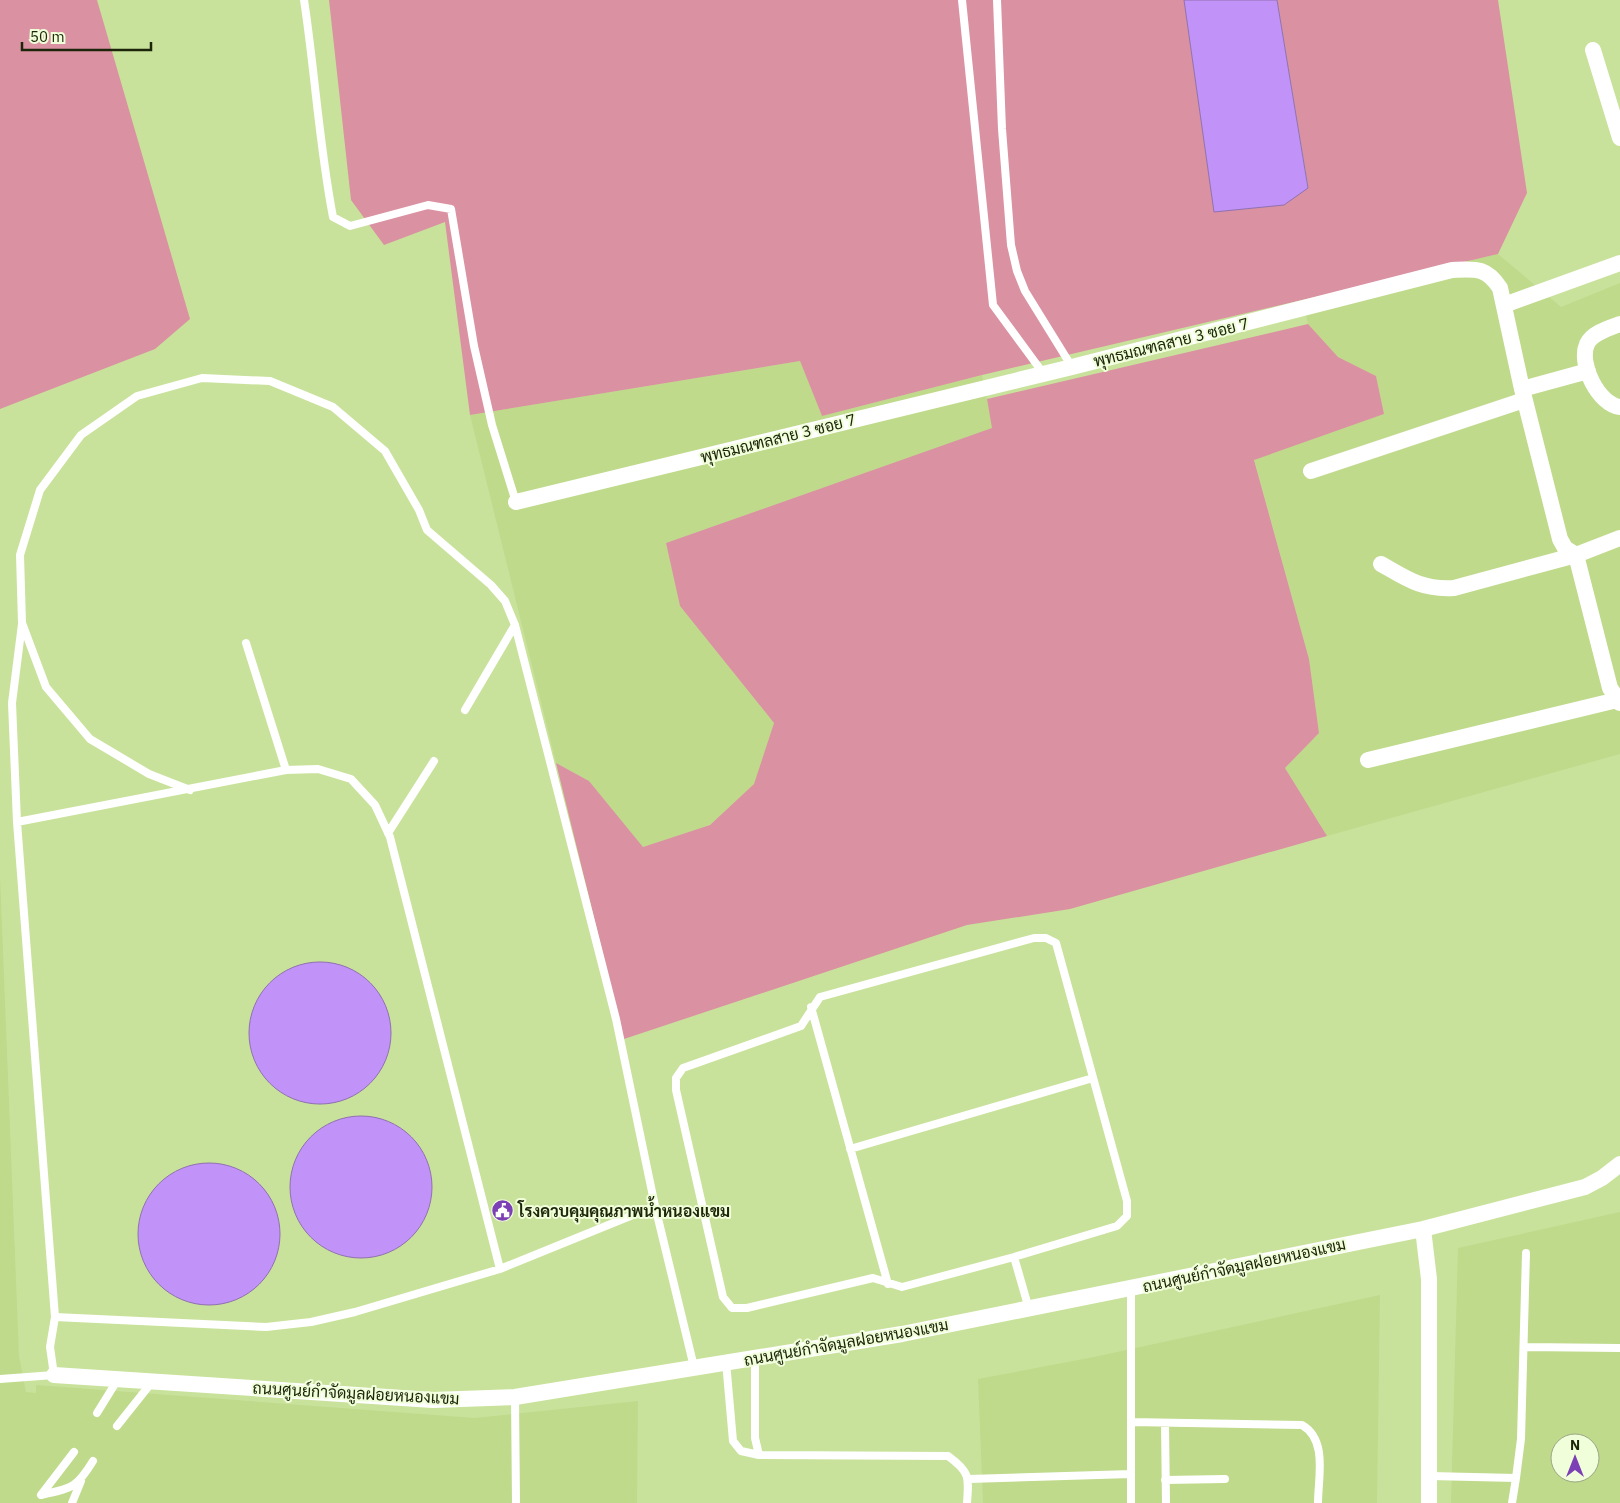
<svg xmlns="http://www.w3.org/2000/svg" width="1620" height="1503" font-family="'IBM Plex Sans',Sarabun,sans-serif">
  <style>
    .built { fill: #bfda8b; fill-rule: evenodd }
    .green { fill: #da91a2 }
    .water { fill: #c192f8; stroke: #9071b0 }
    .lines { fill: none; stroke-linecap: round; stroke-linejoin: round }
    .service { stroke: #fff; stroke-width: 8 }
    .minor { stroke: #fff; stroke-width: 16 }
    .labels { text-anchor: middle; stroke-width: 4; stroke-linejoin: round; paint-order: stroke }
    .street-label { font-size: 16px; fill: #1c2509; stroke: #f0feda }
    .poi-label { font-size: 16px; font-weight: bold; fill: #1c2509; stroke: #f0feda; text-anchor: start }
  </style>
  <rect width="100%" height="100%" fill="#c9e29b"/>
  <path class="built" d="M1498,254L1561,307L1620,283V754L1327,836L1285,768L1319,733L1309,659L1254,459L1384,414L1376,376L1338,357L1308,324L1302,300Z
    M800,361L822,416L982,375L993,428L666,543L680,606L774,723L754,784L710,825L643,847L589,781L556,763L470,415Z
    M0,875L19,1356L26,1392L36,1393V1385L475,1418L638,1401L637,1503H0Z
    M1620,1212V1503H1451L1458,1248ZM1560,1443H1590V1473H1560Z
    M1380,1295L1377,1503H983L978,1379L1094,1357Z"/>
  <path class="green" d="M0,0H97L190,319L155,349L0,409Z
    M329,0H1184L1214,211L1308,187L1277,0H1498L1527,193L1498,254L982,375L822,416L800,361L470,415L445,222L384,245L351,200Z
    M1308,324L1338,357L1376,376L1384,414L1254,460L1309,659L1319,733L1285,768L1327,836L1070,909L967,925L624,1039L556,763L589,781L643,847L710,825L754,784L774,723L680,606L666,543L992,428L987,399Z"/>
  <path class="water" d="M1184,0H1277L1308,188L1284,205L1214,212Z
    M249 1033a71 71 0 1 1 142 0a71 71 0 1 1-142 0Z
    M290 1187a71 71 0 1 1 142 0a71 71 0 1 1-142 0Z
    M138 1234a71 71 0 1 1 142 0a71 71 0 1 1-142 0Z"/>
  <g class="lines">
    <path class="service" d="M304,0C315,72 319,145 333,217L350,226L428,205L451,209L474,346L492,425L516,502
      M962,0L993,305L1043,373
      M997,0L1002,129L1011,245L1017,271L1025,291L1072,367
      M246,643L286,770
      M465,710L515,625
      M190,790L149,774L90,739L46,687L22,623L20,555L40,490L81,435L137,396L202,378L270,381L333,407L385,451L419,510L427,530L491,585L505,601L515,625L616,1019L655,1206L694,1367
      M17,822L286,770L318,769L351,779L375,805L390,837L500,1269
      M388,833L434,761
      M1034,938H1046L1056,943L1127,1201V1216L1117,1226L1014,1257L902,1287L873,1278L747,1308H732L723,1297L676,1090V1078L683,1068L801,1026L820,997Z
      M811,1007L888,1284
      M850,1149L1093,1078
      M1014,1257L1029,1309
      M1131,1289V1503
      M55,1317L266,1327L311,1322L355,1312L500,1269L655,1206
      M1524,1347L1620,1348
      M755,1357V1438L759,1455
      M726,1362L733,1441L741,1451L759,1455L948,1456C970,1472 969,1477 967,1503
      M0,1379L54,1375L50,1347L55,1317L17,822L12,703L22,624
      M515,1397L516,1503
      M97,1413L118,1379
      M1131,1422L1302,1425C1328,1440 1318,1478 1318,1503
      M1165,1423L1166,1503
      M117,1426L152,1382
      M74,1452L41,1495C71,1488 76,1489 93,1461
      M1430,1476L1516,1478L1521,1439L1526,1253
      M969,1479L1131,1474
      M1165,1480L1225,1479
      M72,1503L81,1481
      M1512,1503L1516,1478"/>
    <path class="minor" d="M1593,50L1620,138
      M1504,305L1620,263
      M1620,324C1609,328 1592,333 1587,344C1578,364 1599,405 1620,407
      M1522,389L1588,371
      M1311,471L1524,400
      M516,502L1072,367L1452,270C1476,269 1486,267 1500,288L1522,389L1560,539L1565,548L1576,555L1620,538
      M1381,564C1407,579 1422,590 1454,588L1576,555L1610,688L1620,703
      M1368,760L1617,700
      M1423,1229L1429,1279V1503
      M54,1375L433,1400L515,1397L902,1334L1423,1229L1585,1187L1602,1178L1620,1164"/>
  </g>
  <defs>
    <symbol id="civic-disc" viewBox="-11 -11 22 22"><circle r="9.5" fill="#7c3fb5" stroke="#f0feda"/><path d="M-.6-6.5H3V-4.5H.6V-3L4-1V1h2V6H-6V1h2V-1L-.6-3ZM-1.2 2.5V6h2.4V2.5Z" fill="#fff"/></symbol>
  </defs>
  <g fill-rule="evenodd">
    <use href="#civic-disc" x="490" y="1198" width="25" height="25"/>
  </g>
  <g class="labels">
    <g class="street-label">
      <text transform="translate(1171 342) rotate(-14)" y="6">พุทธมณฑลสาย 3 ซอย 7</text>
      <text transform="translate(778 438) rotate(-14)" y="6">พุทธมณฑลสาย 3 ซอย 7</text>
      <text transform="translate(1244 1265) rotate(-12)" y="6">ถนนศูนย์กำจัดมูลฝอยหนองแขม</text>
      <text transform="translate(846 1342) rotate(-10)" y="6">ถนนศูนย์กำจัดมูลฝอยหนองแขม</text>
      <text transform="translate(356 1393) rotate(3)" y="6">ถนนศูนย์กำจัดมูลฝอยหนองแขม</text>
    </g>
    <g class="poi-label">
      <text x="518" y="1217">โรงควบคุมคุณภาพน้ำหนองแขม</text>
    </g>
  </g>
  <g transform="translate(1575 1458)"><circle r="24" fill="#f0feda" stroke="#9ba786"/>
  <path d="M0-4L9 19L0 12L-9 19Z" fill="#7c3fb5"/>
  <text y="-8" font-size="14" font-weight="bold" text-anchor="middle" fill="#1c2509">N</text>
  </g>
  <path d="M22 42v8h129v-8" fill="none" stroke="#1c2509" stroke-width="2.5"/>
  <text x="30" y="42" font-size="15" fill="#1c2509" stroke="#f0feda" stroke-width="4" paint-order="stroke">50 m</text>
</svg>
